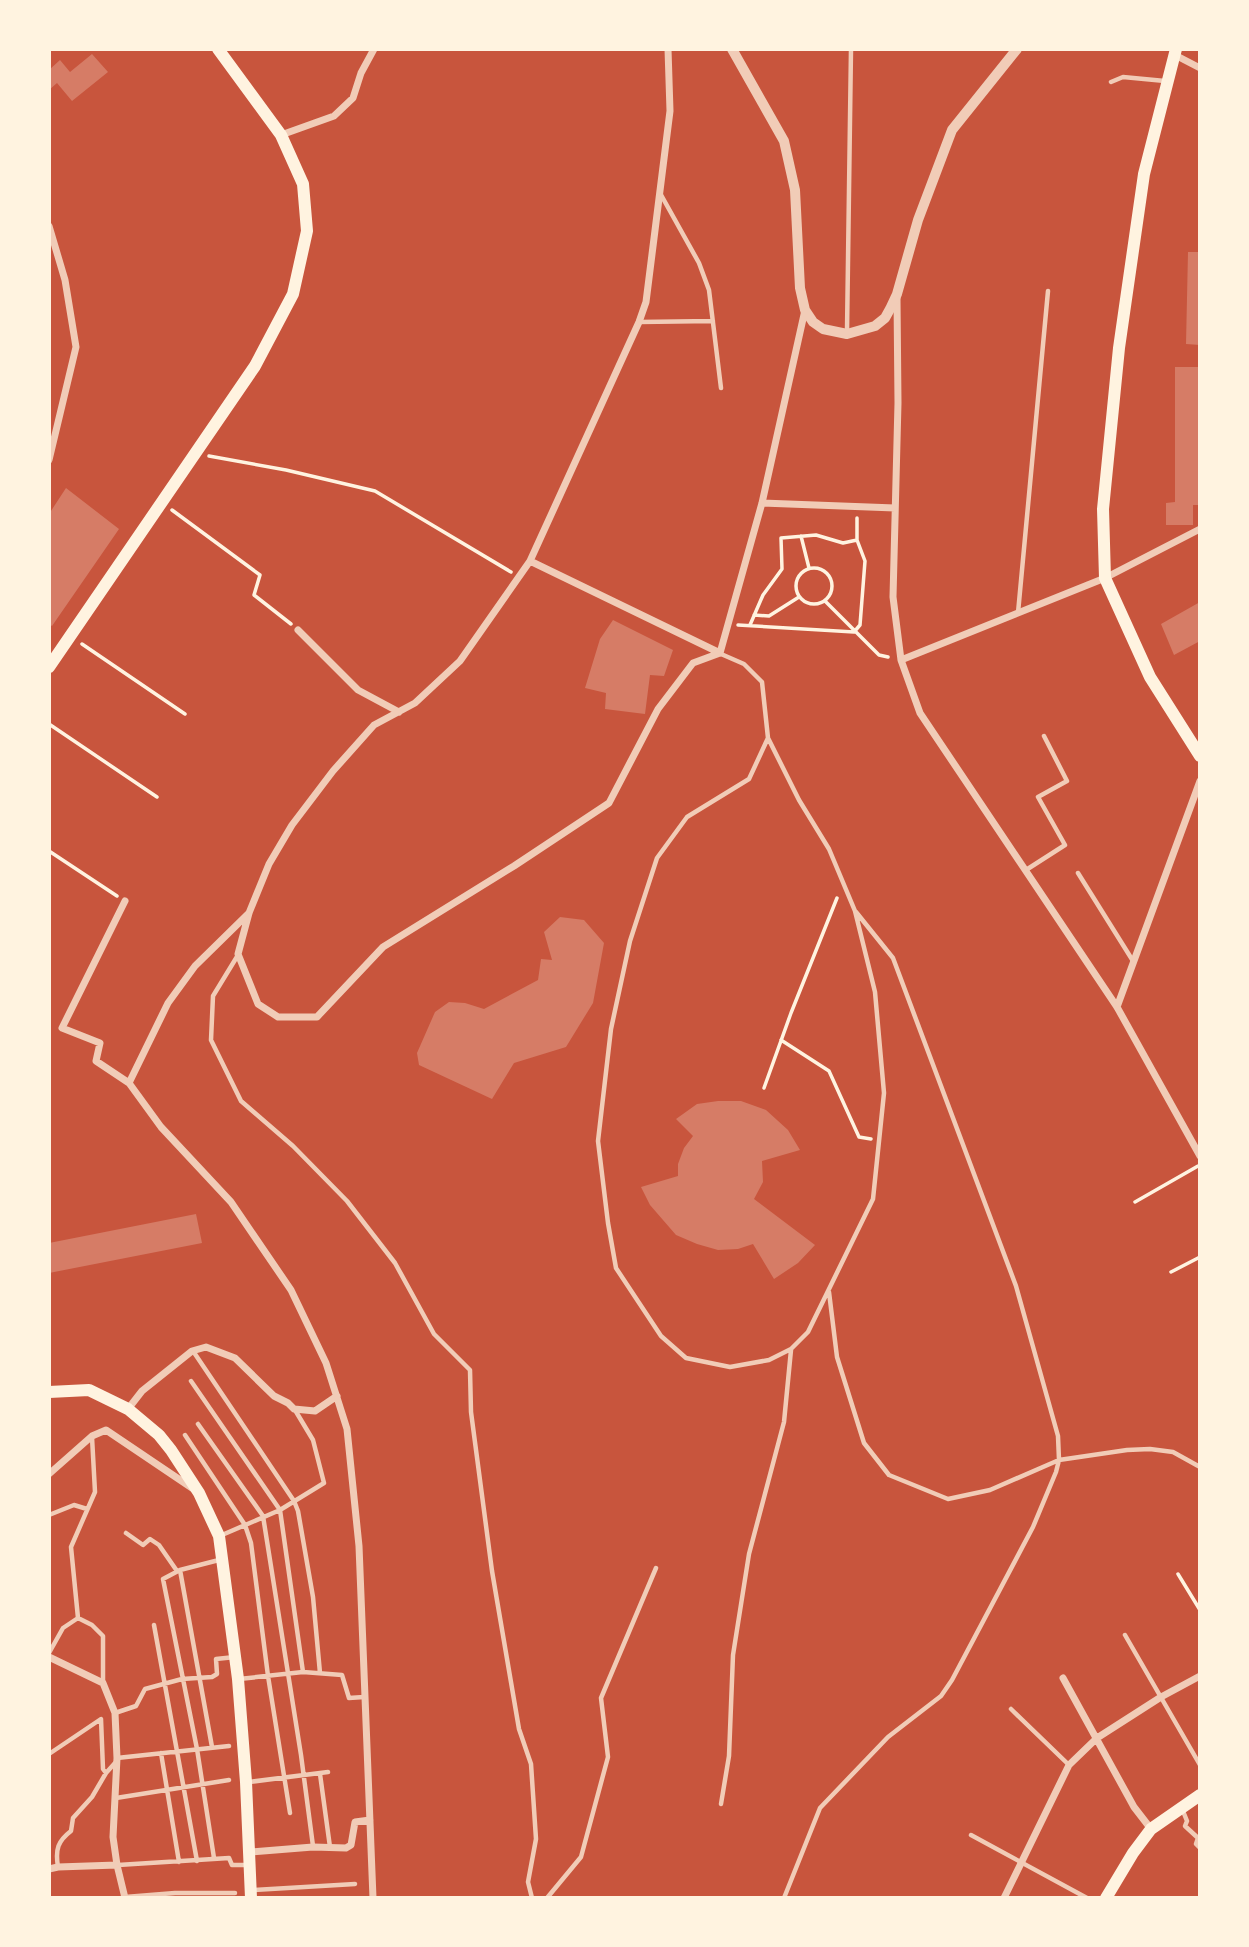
<svg xmlns="http://www.w3.org/2000/svg" width="1249" height="1947" font-family="Jost,sans-serif">
  <style>
    .building { fill: #d67c66 }
    .lines { fill: none; stroke-linecap: round; stroke-linejoin: round }
    .path { stroke: #fff3e0; stroke-width: 3.5 }
    .service { stroke: #f1ccb7; stroke-width: 4.5 }
    .minor { stroke: #f1ccb7; stroke-width: 7 }
    .tertiary { stroke: #f1ccb7; stroke-width: 10 }
    .secondary { stroke: #fff3e0; stroke-width: 12 }
  </style>
  <rect width="100%" height="100%" fill="#c8553d"/>
  <path class="building" d="M92,54L108,72L72,101L57,83L49,90V70L60,60L70,72Z
    M1188,252H1200V345L1186,344Z
    M1175,367H1200V505H1193V525H1166V503L1175,502Z
    M66,488L119,529L52,626L49,624V514Z
    M1200,602V641L1174,655L1161,624Z
    M613,620L673,650L664,676L650,675L645,714L605,709L606,693L585,688L600,639Z
    M560,917L584,920L604,943L593,1003L566,1047L514,1063L492,1099L419,1065L417,1053L435,1012L449,1002L465,1003L484,1009L538,980L541,959L552,960L544,932Z
    M718,1101H741L766,1110L788,1130L800,1150L762,1161L763,1182L754,1199L815,1245L798,1263L774,1279L753,1244L738,1249L718,1250L697,1244L676,1235L650,1205L641,1187L678,1176V1164L684,1148L693,1136L676,1119L697,1104Z
    M196,1214L202,1243L49,1273V1243Z"/>
  <g class="lines">
    <path class="path" d="M209,456L286,470L375,491L511,572
      M172,510L260,575L254,595L291,624
      M801,536L809,568
      M796 586a18 18 0 1 1 36 0a18 18 0 1 1-36 0Z
      M825,601L879,655L888,657
      M754,615L769,616L799,597
      M738,625L854,632L860,625L865,561L857,540V518
      M750,625L763,595L782,569L781,538L816,535L843,543L857,540
      M82,644L185,714
      M49,724L157,797
      M49,851L117,896
      M781,1040L829,1071L859,1137L871,1139
      M764,1088L791,1013L837,898
      M1135,1202L1198,1166
      M1171,1272L1200,1257
      M1178,1574L1200,1610"/>
    <path class="service" d="M1111,82L1123,77L1165,81
      M660,193L699,263L709,290L721,388
      M639,322L713,321
      M847,332L851,49
      M1018,613L1048,291
      M721,654L744,664L762,682L768,738L749,779L687,817L657,858L630,941L611,1029L598,1141L608,1223L616,1268L661,1336L686,1358L730,1367L769,1360L791,1349L808,1332L873,1199L884,1093L875,992L855,911L829,849L799,800L768,738
      M1026,870L1065,845L1038,797L1067,781L1044,736
      M1078,873L1133,961
      M238,955L213,996L211,1040L241,1101L293,1146L347,1201L395,1263L434,1334L470,1370L471,1412L492,1571L519,1729L531,1764L536,1839L528,1882L532,1898
      M829,1292L837,1357L864,1443L889,1475L948,1499L990,1490L1059,1460L1127,1450L1150,1449L1173,1452L1200,1467
      M193,1351L294,1501L298,1511L313,1597L320,1673
      M191,1381L280,1510L303,1672
      M198,1424L263,1516L301,1755L313,1846
      M185,1435L245,1525L251,1543L268,1676L290,1813
      M49,1515L74,1505L87,1509
      M126,1533L143,1545L150,1539L159,1545L177,1571
      M222,1535L280,1510L324,1483L313,1440L295,1410
      M180,1570L212,1747
      M78,1618L71,1547L95,1492L92,1437
      M154,1625L197,1861
      M1125,1635L1200,1765
      M49,1653L63,1628L78,1618L92,1625L103,1636V1682
      M239,1679L303,1672L342,1675L349,1698L364,1697
      M1011,1709L1069,1765
      M115,1713L136,1706L145,1689L182,1679L212,1677L217,1674L216,1659L235,1657
      M161,1753L179,1862
      M49,1754L101,1719L103,1769L106,1773
      M117,1758L229,1746
      M320,1774L330,1847
      M249,1782L328,1772
      M116,1798L229,1780
      M721,1804L729,1756L733,1655L749,1554L784,1422L791,1350
      M1183,1811L1187,1821L1185,1826L1198,1838H1200
      M971,1835L1087,1898
      M1198,1838L1196,1844L1200,1848
      M214,1858L197,1749L163,1579L180,1570L219,1560
      M118,1865L229,1858L232,1865H247
      M58,1867C55,1849 58,1841 71,1831L73,1818L92,1797L106,1773L115,1763
      M252,1890L355,1884
      M125,1897L175,1893H235
      M547,1898L581,1857L608,1757L601,1698L656,1568
      M784,1898L820,1808L888,1737L941,1696L952,1680L1033,1527L1056,1472L1059,1460L1058,1436L1016,1286L893,958L856,912"/>
    <path class="minor" d="M668,49L670,111L646,302L639,322L530,561L460,661L415,703L374,725L333,771L292,825L269,864L249,913L238,954L258,1004L278,1017H317L383,947L514,866L609,803L658,709L693,663L720,653L762,503L805,310
      M1175,55L1200,68
      M281,135L334,116L353,98L361,73L374,49
      M49,226L65,280L76,347L49,460
      M897,298L898,403L893,597L901,660L920,713L1117,1007L1200,1156
      M762,503L895,508
      M530,561L720,653
      M298,630L358,690L399,712
      M901,660L1105,578L1200,529
      M125,901L62,1028L100,1043L96,1061L129,1083
      M249,913L195,966L168,1003L129,1083L161,1127L231,1202L291,1290L326,1363L347,1429L359,1546L373,1898
      M1117,1007L1200,781
      M128,1409L142,1391L192,1351L206,1347L235,1358L274,1396L288,1403L294,1409L315,1411L337,1396
      M49,1474L92,1436L106,1430L192,1488
      M49,1657L103,1683L115,1713L117,1758L113,1837L117,1865L125,1898
      M1063,1678L1134,1807L1151,1829
      M250,1852L313,1847L346,1848L351,1845L355,1822L370,1820
      M49,1869L58,1867L117,1865
      M1004,1898L1069,1765L1097,1738L1161,1697L1200,1676"/>
    <path class="tertiary" d="M732,49L784,141L795,190L800,288L805,310L813,322L823,329L847,334L875,326L885,318L890,309L897,294L918,220L952,130L1017,49"/>
    <path class="secondary" d="M1176,49L1144,174L1119,348L1103,509L1105,578L1150,677L1200,756
      M49,667L255,366L293,294L307,231L303,184L281,135L218,49
      M49,1392L89,1390L128,1409L159,1435L171,1450L199,1493L219,1536L238,1679L246,1782L251,1898
      M1106,1898L1133,1853L1151,1829L1200,1795"/>
  </g>
  <rect width="1249" height="1947" fill="none" stroke="#fff3e0" stroke-width="102"/>
</svg>
